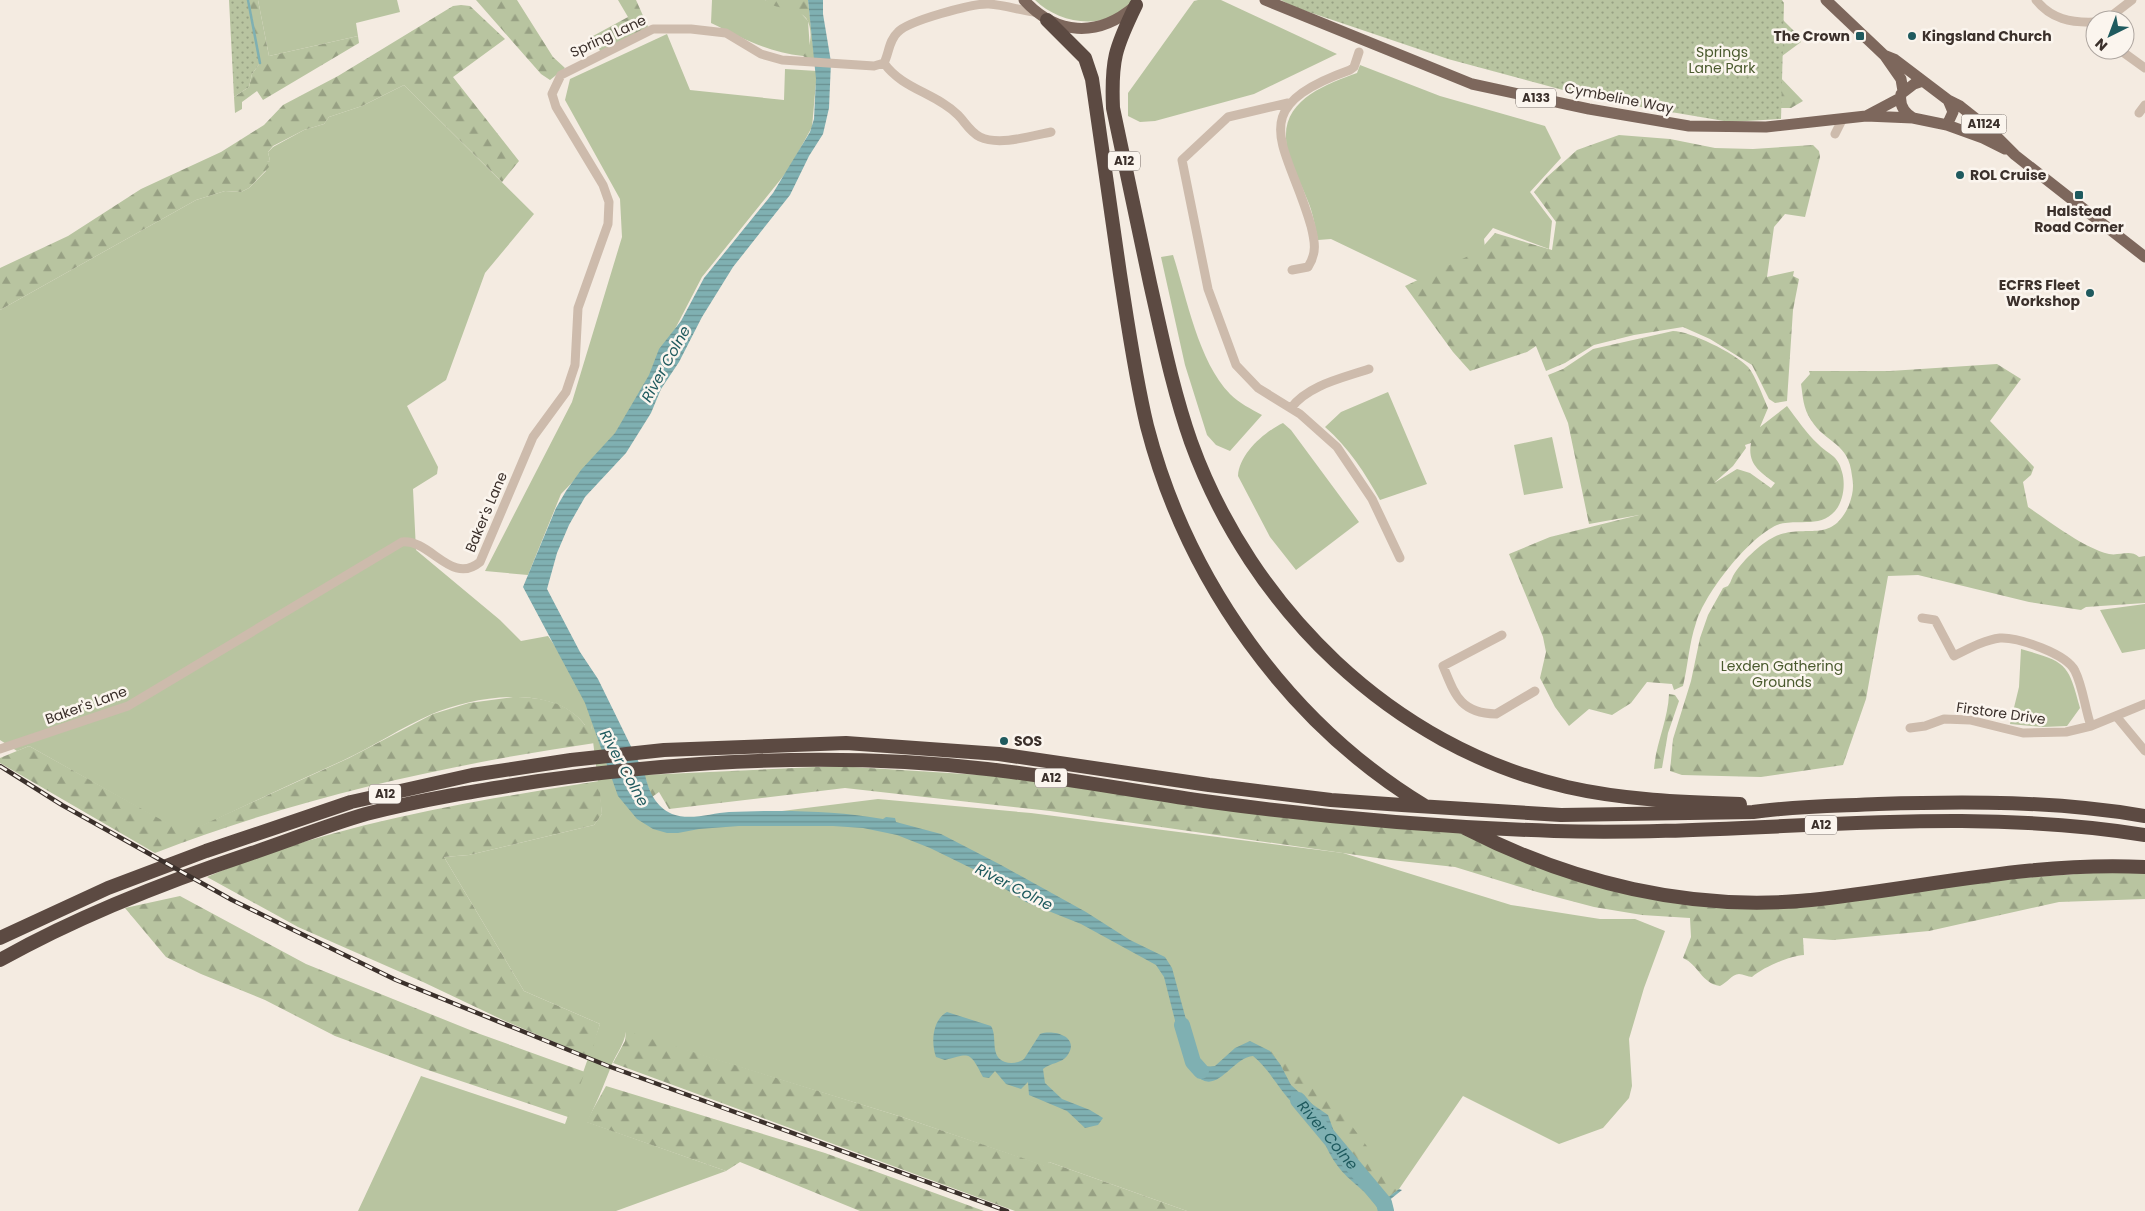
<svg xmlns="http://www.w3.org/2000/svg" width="2145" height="1211" font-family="Poppins,sans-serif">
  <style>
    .green { fill: #b8c4a0 }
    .forest { fill: url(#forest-firs); fill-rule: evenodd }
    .park { fill: url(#park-dots) }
    .water { fill: url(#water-rules) }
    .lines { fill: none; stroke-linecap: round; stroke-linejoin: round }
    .stream { stroke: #7fb0b2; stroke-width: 2.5 }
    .river { stroke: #7fb0b2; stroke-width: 16 }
    .minor { stroke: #cdbbac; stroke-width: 9 }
    .major { stroke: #7d675c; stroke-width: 11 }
    .highway { stroke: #5c4a42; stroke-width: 14 }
    .rail-casing { stroke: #3b302b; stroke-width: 4.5 }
    .rail { stroke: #fbf5ee; stroke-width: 2.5; stroke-dasharray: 8; stroke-linecap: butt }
    .poi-dot { fill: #1f5a5e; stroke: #fbf5ee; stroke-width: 2 }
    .labels { text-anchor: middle; stroke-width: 5; stroke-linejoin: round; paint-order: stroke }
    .shield { fill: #fbf5ee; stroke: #756b66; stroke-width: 1 }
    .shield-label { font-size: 12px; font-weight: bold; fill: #3b302b }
    .street-label { font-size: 14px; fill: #3b302b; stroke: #fbf5ee }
    .poi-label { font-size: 14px; font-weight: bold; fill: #3b302b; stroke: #fbf5ee; text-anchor: start }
    .park-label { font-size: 14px; fill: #4a5a2e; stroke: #fbf5ee }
    .water-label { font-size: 15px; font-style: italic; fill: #1f5a5e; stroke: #fbf5ee }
  </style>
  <defs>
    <pattern id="forest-firs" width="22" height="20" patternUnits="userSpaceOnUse" patternTransform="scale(1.25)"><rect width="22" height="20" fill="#b8c4a0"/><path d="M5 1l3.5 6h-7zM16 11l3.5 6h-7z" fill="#97a083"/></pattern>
    <pattern id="park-dots" width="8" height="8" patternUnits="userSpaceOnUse" patternTransform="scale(1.25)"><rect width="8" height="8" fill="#b8c4a0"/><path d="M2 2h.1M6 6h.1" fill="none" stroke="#97a083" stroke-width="1.8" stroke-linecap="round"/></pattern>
    <pattern id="water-rules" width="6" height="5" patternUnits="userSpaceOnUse" patternTransform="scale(1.25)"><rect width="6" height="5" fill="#7fb0b2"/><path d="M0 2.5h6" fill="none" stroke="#699091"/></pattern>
  </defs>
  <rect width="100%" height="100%" fill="#f4ebe1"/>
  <path class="green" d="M258,0H397L400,12L356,23L358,36L269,56Z
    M712,0H765L779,7H790L799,11L808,21L810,50L803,56C767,52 742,38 711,23Z
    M1035,0H1133C1109,32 1060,25 1035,0Z
    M1198,0H1221L1337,54L1254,94L1155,121L1140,122L1128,116V93L1194,1Z
    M667,34L690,90L784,100L785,69L817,71L812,127L789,169L702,277L622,431L561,494L528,575L485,571L572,402L622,237L620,199L565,100L570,79Z
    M1360,65L1440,96L1545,126L1561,158L1530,192L1552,221L1549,249L1493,228L1484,239L1488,274L1429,286L1331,239L1318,240C1315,227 1313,212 1307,199C1300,180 1286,159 1286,138C1284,99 1327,84 1357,73Z
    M404,85L534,214L485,273L446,380L407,406L438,467L437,474L413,489L416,550L500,620L521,641L548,636L599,709L653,827L878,799L1031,813L1343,853L1511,905L1600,919H1635L1665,931L1644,988L1629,1039L1632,1086L1629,1098L1603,1128L1559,1144L1463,1096L1399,1189L1386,1200V1211H1187L1049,1162L1047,1167L902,1117L626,1032C624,1044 617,1053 612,1064C604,1085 597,1102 587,1122L726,1171L616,1211H358L421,1076L565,1124L600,1024L524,991L444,857L469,855L594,825L602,814L591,725H585C553,683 475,696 432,714C402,727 374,746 344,760C291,784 238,809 185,834L29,746L17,751L0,740V310L196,200L225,191L241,192L249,188L266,171V162L270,161L268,152L273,147L304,130L324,124L329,117L362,106Z
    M1173,255C1187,298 1198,361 1230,394C1239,403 1251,409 1262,415L1230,451L1216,445L1207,435L1185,365L1161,257Z
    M1388,392L1427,484L1380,500C1365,473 1349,448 1325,427L1341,412Z
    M1283,423L1291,430L1359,522L1296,570L1270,537L1238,476C1239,454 1264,432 1283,423Z
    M1552,437L1563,488L1524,495L1514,445Z
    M2145,604V649L2122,653L2100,610Z
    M2021,649C2067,662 2068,663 2080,708L2067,726L2043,727L2010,724L2019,687Z"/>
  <path class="forest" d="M249,0H258L269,56L358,36L359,43L263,100L257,91L242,102V109L235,113L234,97L249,87L252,74L260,63Z
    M476,0H517L553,57L565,68L550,80L541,74Z
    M618,0H636L649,29L601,53L593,36L628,17Z
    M765,0H808L815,63L803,56C812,47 813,29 806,18C792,4 778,12 765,0Z
    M461,5L470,6L505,39L453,77L519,161L502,182L404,85L362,106L329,117L324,124L304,130L273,146L268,152L270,161L267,162L269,167L249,188L241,192L225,191L196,200L0,310V268L68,236L141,189L221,152L264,125L283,105L338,76L453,6Z
    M1783,20L1798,35L1801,42L1774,62L1777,74L1803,101L1791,108H1764Z
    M1619,135L1670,139L1715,148L1753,149L1813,145L1819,151L1820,157L1805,217L1785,214L1774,227L1767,277L1794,271L1793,276L1799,279L1793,310L1787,401L1775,403L1769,399L1752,365L1710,339L1683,327L1634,335L1594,345L1565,363L1546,371L1536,346L1527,352L1470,371L1453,352L1405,286L1479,251L1495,233L1552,250L1556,222L1534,192L1547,177L1577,150Z
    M1673,331C1690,331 1734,353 1747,366C1754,372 1764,399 1768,408L1760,427L1787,406C1797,419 1806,433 1818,444C1829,455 1838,455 1842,472C1846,485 1843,505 1832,514C1817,528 1794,518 1777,525C1748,538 1705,593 1696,623C1689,643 1688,666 1683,686L1674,690L1672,684L1647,682L1631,703L1612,715L1589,709L1569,726L1555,707L1540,678L1546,652L1543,637L1509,554L1550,537L1639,515L1589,524L1568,423L1548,375L1563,369L1593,349ZM1751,443C1747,464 1760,472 1775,483L1771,488L1750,473L1737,469L1714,483L1733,466L1746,448L1745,445Z
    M1997,364L2021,379L1990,421L2034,467L2031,475L2023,482L2028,507C2051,522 2082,547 2109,554C2120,556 2130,549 2139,557L2145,556V603L2086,607L2081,610L2029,602L1918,575L1888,576L1866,699L1843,765L1761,777L1682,775L1670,771L1673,739L1691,681L1700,638L1708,615L1723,588L1728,586C1731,582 1731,580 1733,576C1741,562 1760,544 1774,537C1805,522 1831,546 1849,505C1853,494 1854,487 1852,476C1849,442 1826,444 1811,420C1803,408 1803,397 1801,384L1810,374L1809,371H1890Z
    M1669,694L1675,695L1679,701L1668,733L1662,768L1654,769C1656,743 1668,720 1669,694Z
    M513,697C540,697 568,702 585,725H591L595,743C445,765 297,798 155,853L0,763V758L29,746L185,833L349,758L433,714L469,703Z
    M837,766L1013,777L1496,834L1499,836L1466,834L1501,848L1694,902L2145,869V899L2059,902L1929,931L1833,940L1803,938L1804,955C1789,956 1764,967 1752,977C1748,977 1743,974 1739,974C1732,974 1727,983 1720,986C1701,983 1699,965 1683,958L1691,937L1690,918L1642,915L1594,907L1537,892L1455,867L1391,860L1050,811L845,788L669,809L659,792L652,797L644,775Z
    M599,781L602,814L594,825L469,855L444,857L524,991L600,1024L590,1057L505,1021L423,982L298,927L207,877C331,824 467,802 599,781Z
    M180,896L306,964L480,1034L585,1072L568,1117L422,1068L335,1036L265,1000L201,974L166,957L125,908Z
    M626,1031L902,1117L1046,1166L1049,1162L1187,1211H1015L613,1063L625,1041Z
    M1270,1051L1283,1055L1303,1077L1327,1093L1399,1189L1386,1199L1349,1162L1335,1135L1330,1118L1291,1085L1280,1064Z
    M606,1086L825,1153L984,1211H860L740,1162L726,1171L586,1122Z"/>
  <path class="park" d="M229,0H249L260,63L252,74L249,87L234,97Z
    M1281,0H1782L1784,3L1781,119L1730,122L1600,100L1448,59L1294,7Z"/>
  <path class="water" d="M808,0H823V14L831,62L829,108L823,134L809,156L790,195L733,267L702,317L679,362L661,389L651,413L626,453L585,497L569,525L557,553L547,589L580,652L598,679L645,775C649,792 656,807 672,814C690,821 712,813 729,812C781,810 832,810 883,819L886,817L895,818L896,822L941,834L1001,865L1086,912L1130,940L1165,957L1172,968L1193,1045L1182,1048L1164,977L1156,965L1081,924L1026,902L975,870L930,848L897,835L863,828L833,826H739L699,829L678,833H667L653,829L637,819L618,796L585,703L523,587L556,508L566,491L581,470L615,433L649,375L659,349L681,321L704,278L773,193L810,132L814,119L816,79Z
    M947,1012L991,1026C998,1037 989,1056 1005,1062C1011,1064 1018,1063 1024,1059L1040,1034C1054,1029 1081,1037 1067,1056C1062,1063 1050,1063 1043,1069L1045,1083L1062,1099L1090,1110L1103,1118L1098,1125L1085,1128L1067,1111L1029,1095L1028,1082L1021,1089L1006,1084L995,1071L989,1078L983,1077C969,1050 970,1054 945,1060L936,1057C931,1043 932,1020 947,1012Z
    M1250,1041L1270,1051L1280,1064L1291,1085L1312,1104L1328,1115L1337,1140L1349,1162L1386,1199L1399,1189L1402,1190L1387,1202L1393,1211H1379C1371,1193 1352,1184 1340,1169C1335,1163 1329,1153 1326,1146C1324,1138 1326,1131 1320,1124C1316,1117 1308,1115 1302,1111C1281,1096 1273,1072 1253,1056C1228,1058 1211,1112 1185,1057L1184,1054L1194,1052C1197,1063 1203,1068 1215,1066L1235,1048Z"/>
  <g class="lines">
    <path class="stream" d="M248,0L260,63"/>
    <g class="river">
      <path d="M1182,1025L1193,1062L1201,1071"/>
      <path id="s1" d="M1298,1100L1384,1203L1386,1211"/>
    </g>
    <path class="minor" d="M2036,0C2051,19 2071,23 2095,22
      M2106,20L2132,0
      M2120,50L2145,68
      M884,63C902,89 936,93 958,115C965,122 970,132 980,137C999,146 1031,136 1051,132
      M1288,103L1228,117L1182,160L1208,289L1236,365L1258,388L1300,414L1337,447L1372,499L1400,558
      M2139,113L2145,105
      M1835,134L1842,120
      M1292,270L1308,267C1317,253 1315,242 1311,226C1288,144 1240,109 1350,70L1354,67L1359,52
      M1291,408C1308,385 1343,378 1369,369
      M1922,618L1935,620L1954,656C1968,649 1984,640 2000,638C2018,637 2067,654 2075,671C2083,687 2085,709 2091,726
      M1502,635L1443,666C1455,695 1460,713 1496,714L1535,691
      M2116,716L2145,751
      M1910,728L1925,726L1944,719L1970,720L2023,733L2066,732L2091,726L2145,704
      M0,749L128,706L402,542C431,539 451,586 480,562L533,437L566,392L575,365L578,308L608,224L609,202L603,185L556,107L552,94L561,75L653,29H691L726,33L761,54L782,60L874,66L884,63C889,53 889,40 898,32C908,21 973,3 989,4C1004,5 1019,10 1034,12"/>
    <path class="major" d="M1024,0C1056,35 1097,38 1134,7
      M1265,0L1472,84L1589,109L1689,126L1766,127L1866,116L1913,118
      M1826,0L1884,55L1894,59L1948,100L1953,112L1947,125
      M1885,56L1901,79L1903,91
      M1923,81L1914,84L1901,94C1899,105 1905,113 1913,118L1947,125L1983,138L2005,149
      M1948,100L1960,106L1989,129L2015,155L2145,257
      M1866,116L1900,98"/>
    <path class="highway" d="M1136,5C1115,48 1111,60 1113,108C1125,167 1138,225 1150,283C1162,336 1173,391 1191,442C1251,608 1392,747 1567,787C1624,800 1681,802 1740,804
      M1047,20L1085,58L1092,79C1101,144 1111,209 1120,274C1128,325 1135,376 1147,426C1187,581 1288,723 1425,806
      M1465,828C1572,883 1691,912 1811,900C1923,888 2033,861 2145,867
      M0,938L108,888L206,851L351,802L472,775L571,760L664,750L846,743L999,754L1209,785L1331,800L1402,805L1561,815L1753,812C1794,806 1836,806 1878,804C1968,801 2057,801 2145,816
      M0,960C80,915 165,882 252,853C290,840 328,825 366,814C423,799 481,790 539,781C686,760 838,752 987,769C1060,777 1132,791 1204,801C1320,817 1437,827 1554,831C1751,837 1949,803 2145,835"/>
    <defs>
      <path id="rail" d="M0,766L62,805L232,900L396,980L608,1066L1007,1211"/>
    </defs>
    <use href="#rail" class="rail-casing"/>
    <use href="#rail" class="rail"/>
  </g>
  <g class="poi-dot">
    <rect x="1855" y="31" width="10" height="10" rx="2.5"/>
    <circle cx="1912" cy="36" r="5"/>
    <circle cx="1960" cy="175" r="5"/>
    <rect x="2074" y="190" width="10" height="10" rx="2.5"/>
    <circle cx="2090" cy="293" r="5"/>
    <circle cx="1004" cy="741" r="5"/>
  </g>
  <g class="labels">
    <g class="shield">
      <rect x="1516" y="88.5" width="40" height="19" rx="4"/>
      <rect x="1961.5" y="114.5" width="45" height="19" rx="4"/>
      <rect x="1108" y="151.5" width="32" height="19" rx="4"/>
      <rect x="1035" y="768.5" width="32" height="19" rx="4"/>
      <rect x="369" y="784.5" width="32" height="19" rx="4"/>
      <rect x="1805" y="815.5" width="32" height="19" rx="4"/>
    </g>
    <g class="shield-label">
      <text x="1536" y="102">A133</text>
      <text x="1984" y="128">A1124</text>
      <text x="1124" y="165">A12</text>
      <text x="1051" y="782">A12</text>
      <text x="385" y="798">A12</text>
      <text x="1821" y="829">A12</text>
    </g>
    <g class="street-label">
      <text transform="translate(608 36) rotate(-25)" y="5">Spring Lane</text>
      <text transform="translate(1619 98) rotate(11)" y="5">Cymbeline Way</text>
      <text transform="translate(486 512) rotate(-67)" y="5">Baker's Lane</text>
      <text transform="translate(86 705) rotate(-20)" y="5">Baker's Lane</text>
      <text transform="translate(2001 713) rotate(8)" y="5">Firstore Drive</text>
    </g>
    <g class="poi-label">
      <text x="1850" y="41" text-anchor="end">The Crown</text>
      <text x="1922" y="41">Kingsland Church</text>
      <text x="1970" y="180">ROL Cruise</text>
      <text x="2079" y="216" text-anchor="middle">Halstead<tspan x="2079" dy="16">Road Corner</tspan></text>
      <text x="2080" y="290" text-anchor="end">ECFRS Fleet<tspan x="2080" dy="16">Workshop</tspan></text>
      <text x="1014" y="746">SOS</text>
    </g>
    <g class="park-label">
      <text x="1722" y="57">Springs<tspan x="1722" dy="16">Lane Park</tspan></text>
      <text x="1782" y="671">Lexden Gathering<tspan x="1782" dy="16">Grounds</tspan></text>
    </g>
    <g class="water-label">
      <text transform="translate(666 364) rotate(-61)" y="5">River Colne</text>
      <text transform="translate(624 768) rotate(61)" y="5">River Colne</text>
      <text transform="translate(1014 887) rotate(27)" y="5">River Colne</text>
      <text dy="5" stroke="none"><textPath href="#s1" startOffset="46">River Colne</textPath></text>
    </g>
  </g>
  <g transform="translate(2110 35) rotate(222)"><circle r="24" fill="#fbf5ee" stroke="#aea6a0"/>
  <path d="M0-4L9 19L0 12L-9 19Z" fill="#1f5a5e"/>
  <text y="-8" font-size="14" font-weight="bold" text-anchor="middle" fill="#3b302b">N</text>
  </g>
</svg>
